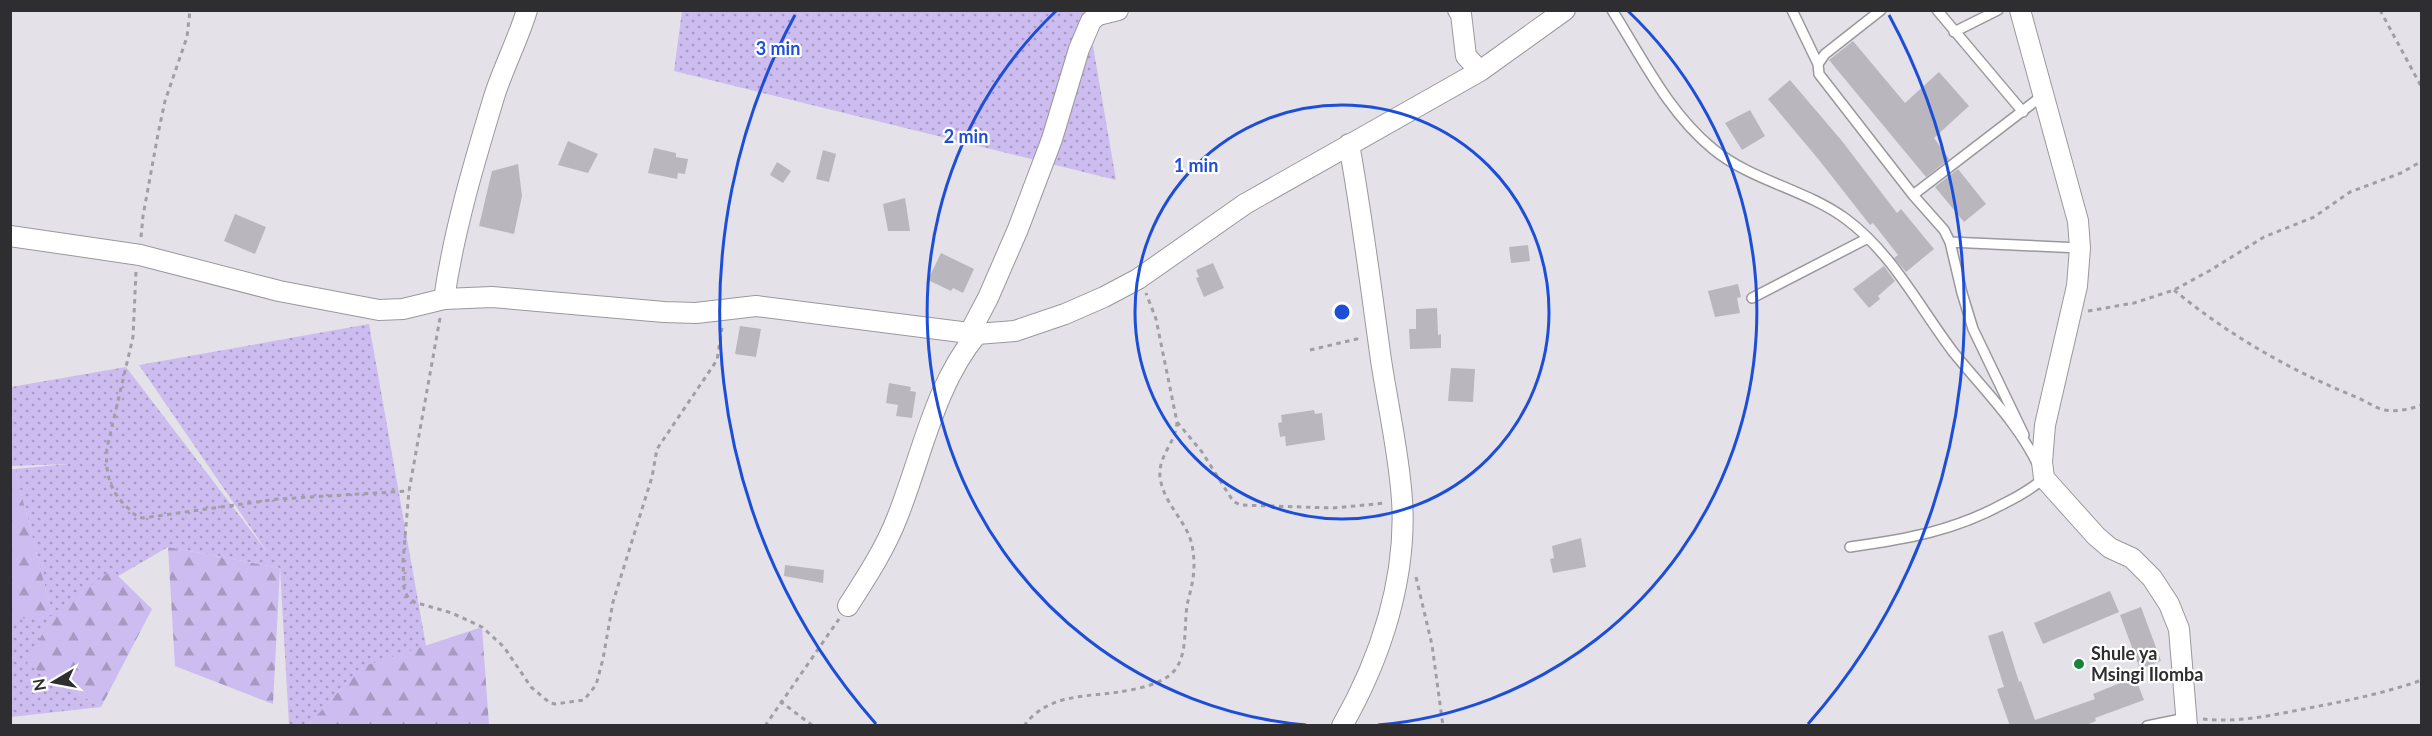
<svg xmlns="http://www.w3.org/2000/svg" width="2432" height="736" font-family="Lato,sans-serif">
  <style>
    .grass { fill: url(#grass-dots) }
    .forest { fill: url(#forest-firs) }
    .building { fill: #b9b7bd }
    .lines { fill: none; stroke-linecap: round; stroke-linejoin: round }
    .service-casing { stroke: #9a989d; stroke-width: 12 }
    .minor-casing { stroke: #9a989d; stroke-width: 22 }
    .path { stroke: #a09fa3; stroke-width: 3; stroke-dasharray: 4.5 4.5; stroke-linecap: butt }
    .service { stroke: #fff; stroke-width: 9 }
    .minor { stroke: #fff; stroke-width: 20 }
    .ring { fill: none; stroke: #1d4ed8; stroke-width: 3 }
    .poi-dot { fill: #15843c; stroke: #fff; stroke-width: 2 }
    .labels { text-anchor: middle; stroke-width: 4.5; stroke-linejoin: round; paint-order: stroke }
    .poi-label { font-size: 18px; font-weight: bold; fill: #2e2d2f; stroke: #fff; text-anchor: start }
    .centre { fill: #1d4ed8; stroke: #fff; stroke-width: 3 }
    .ring-label { font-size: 18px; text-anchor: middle; font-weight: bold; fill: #1d4ed8; stroke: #fff; stroke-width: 4.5; stroke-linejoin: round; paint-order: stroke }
  </style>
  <defs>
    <pattern id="grass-dots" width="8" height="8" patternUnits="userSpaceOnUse" patternTransform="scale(1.5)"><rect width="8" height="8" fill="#ccbcef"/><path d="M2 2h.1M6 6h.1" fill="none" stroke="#a699c2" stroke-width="1.8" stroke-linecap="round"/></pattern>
    <pattern id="forest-firs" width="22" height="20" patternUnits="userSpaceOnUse" patternTransform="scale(1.5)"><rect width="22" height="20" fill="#ccbcef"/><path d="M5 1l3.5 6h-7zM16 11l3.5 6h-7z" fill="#a699c2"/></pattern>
  </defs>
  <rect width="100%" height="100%" fill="#e4e2e8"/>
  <path class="grass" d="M682,11H1087L1116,180L674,71Z
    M369,324L426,646L350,679L308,725H289L280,568L168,547L53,614L28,664L101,707L11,717V617L52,614L15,469L68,464L11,466V387L126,367L268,553L139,365Z"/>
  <path class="forest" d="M10,469H15L52,614L112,570L152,609L101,707L27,664L52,615L11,620Z
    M168,547L280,568L273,704L175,666Z
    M482,627L489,725H308L361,667Z"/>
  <path class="building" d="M1853,41L1905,103L1939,72L1969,106L1934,138L1949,159L1926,177L1829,60Z
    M1790,80L1842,141L1897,213L1901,209L1934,249L1906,272L1894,258L1898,255L1873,223L1870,225L1819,160L1768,99Z
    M1750,110L1765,136L1742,150L1725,123Z
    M568,141L598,154L588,173L558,165Z
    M654,148L676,153V157L688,159L685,174L678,173L677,179L648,173Z
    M823,150L836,154L829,182L816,179Z
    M777,162L791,171L783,183L770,175Z
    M518,164L522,196L514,234L479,226L492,171Z
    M1958,169L1986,204L1964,222L1935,187Z
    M905,198L910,231H888L883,204Z
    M235,214L266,227L255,254L224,241Z
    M1528,245L1530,261L1511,263L1509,247Z
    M941,253L974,269L963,293L953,288L951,291L928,280Z
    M1213,263L1224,288L1204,297L1196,278L1199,277L1196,270Z
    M1884,266L1895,281L1878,296L1880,299L1869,308L1853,289Z
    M1738,284L1741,297L1737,298L1740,313L1715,317L1708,291Z
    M1437,308L1438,335L1441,334V348L1410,349L1409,329H1416V309Z
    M740,326L761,329L756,357L735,354Z
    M1451,368L1475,369L1473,402L1448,401Z
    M889,383L911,387L910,391L916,392L912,418L896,416L898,405L886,403Z
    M1314,410L1315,414L1322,413L1325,440L1286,446L1285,436L1280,437L1278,423L1282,422L1281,415Z
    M1581,538L1586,567L1553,573L1550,559L1554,558L1552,546Z
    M785,565L824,570L823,583L784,576Z
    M2110,591L2119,612L2043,644L2034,623Z
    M2141,607L2161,661L2140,669L2120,615Z
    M2003,631L2019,682L2021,681L2035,720L2095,699L2093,694L2135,677L2144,700L2095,718L2096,721L2084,726H2010L1997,689L2004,687L1988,636Z"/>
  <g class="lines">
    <defs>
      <path id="service" d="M1612,10C1643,59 1668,112 1713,149C1752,181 1805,189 1846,219C1893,254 1919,307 1954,353C1983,389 2018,423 2038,465
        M1792,10L1818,64
        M1881,10L1825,54L1818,64L1819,74L1913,195L1944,230L1950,242L1962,293L1973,329L2024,435
        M1937,10L2023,112
        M1954,32L1998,10
        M1913,195L2042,96
        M1950,242L2080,248
        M1752,298L1868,238
        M1850,547C1907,539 1954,531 2005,503C2019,496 2033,488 2044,478
        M2147,726L2186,718"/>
      <path id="minor" d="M1458,10L1461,14L1466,56L1480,71
        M2020,10L2078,221L2080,248L2077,286L2045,425L2042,462L2044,478L2096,536L2110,548L2132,558L2152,578L2169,604L2179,629L2187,726
        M10,236L140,255L279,291L379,310L403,309L444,299L492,297L664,312L696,313L756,306L977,334L1015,331L1065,314L1104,297L1138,279L1245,204L1480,71L1565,10
        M444,299C454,230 474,163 494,97C503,68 518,40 527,10
        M969,334L988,298L1018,229L1052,139L1079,49L1091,21L1098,15L1118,10
        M848,606C866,578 885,549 897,518C922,456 934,386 977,334
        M1342,726C1381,658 1407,578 1402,500C1399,453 1388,407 1381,360C1371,288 1362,216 1349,144"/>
    </defs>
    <use href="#service" class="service-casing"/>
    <use href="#minor" class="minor-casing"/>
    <path class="path" d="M2380,10L2422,88
      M141,237L143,216L158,134L165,101L187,37L190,10
      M136,272L133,337L107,448C105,472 109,491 128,508C133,513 136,517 143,518L278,499L409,491
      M2174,290C2227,334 2291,371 2356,397C2366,401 2375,408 2385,410C2398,412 2410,409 2422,405
      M2088,311L2134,303L2174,290L2209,271L2264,237L2314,217L2350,192L2401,173L2422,161
      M440,318L409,491L403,561L404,588L407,596L414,602L452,613L482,627L504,647L531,687L550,703L555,704L584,700L596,685L603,659L613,602L652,477L657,449L717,360L722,328
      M1310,350L1361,338
      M1177,422L1202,452L1233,501L1240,505L1333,508L1386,503
      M1416,577L1432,645L1443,726
      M780,701L813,726
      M2203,719C2239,723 2273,715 2309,708C2346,701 2385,693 2422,680
      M765,726L839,619
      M1024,726C1047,694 1085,697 1119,692C1136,689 1162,685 1174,671C1189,654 1183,622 1188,601C1191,589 1194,578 1194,565C1194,556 1193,547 1190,538C1182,517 1163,501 1160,477C1158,455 1176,443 1177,422L1156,319L1146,293"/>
    <use href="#service" class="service"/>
    <use href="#minor" class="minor"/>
  </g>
  <g class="ring">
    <circle cx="1342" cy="312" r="207"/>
    <path d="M1306 725A415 415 0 0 1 1056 11M1628 11A415 415 0 0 1 1378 725"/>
    <path d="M876 724A622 622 0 0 1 795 15M1889 15A622 622 0 0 1 1808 724"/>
  </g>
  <circle class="poi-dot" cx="2079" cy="664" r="6"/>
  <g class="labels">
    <g class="poi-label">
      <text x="2091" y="660">Shule ya<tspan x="2091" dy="21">Msingi Ilomba</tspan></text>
    </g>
  </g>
  <circle cx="1342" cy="312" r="9" class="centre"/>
  <g class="ring-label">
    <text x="778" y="55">3 min</text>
    <text x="966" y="143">2 min</text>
    <text x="1196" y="172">1 min</text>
  </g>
  <rect width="2432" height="736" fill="none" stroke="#2e2d2f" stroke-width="24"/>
  <g transform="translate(54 682) rotate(260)" stroke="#ffffff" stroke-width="4.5" paint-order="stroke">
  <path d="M0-4.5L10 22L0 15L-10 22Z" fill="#2e2d2f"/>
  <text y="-9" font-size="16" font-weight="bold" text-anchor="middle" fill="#2e2d2f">N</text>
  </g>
</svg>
